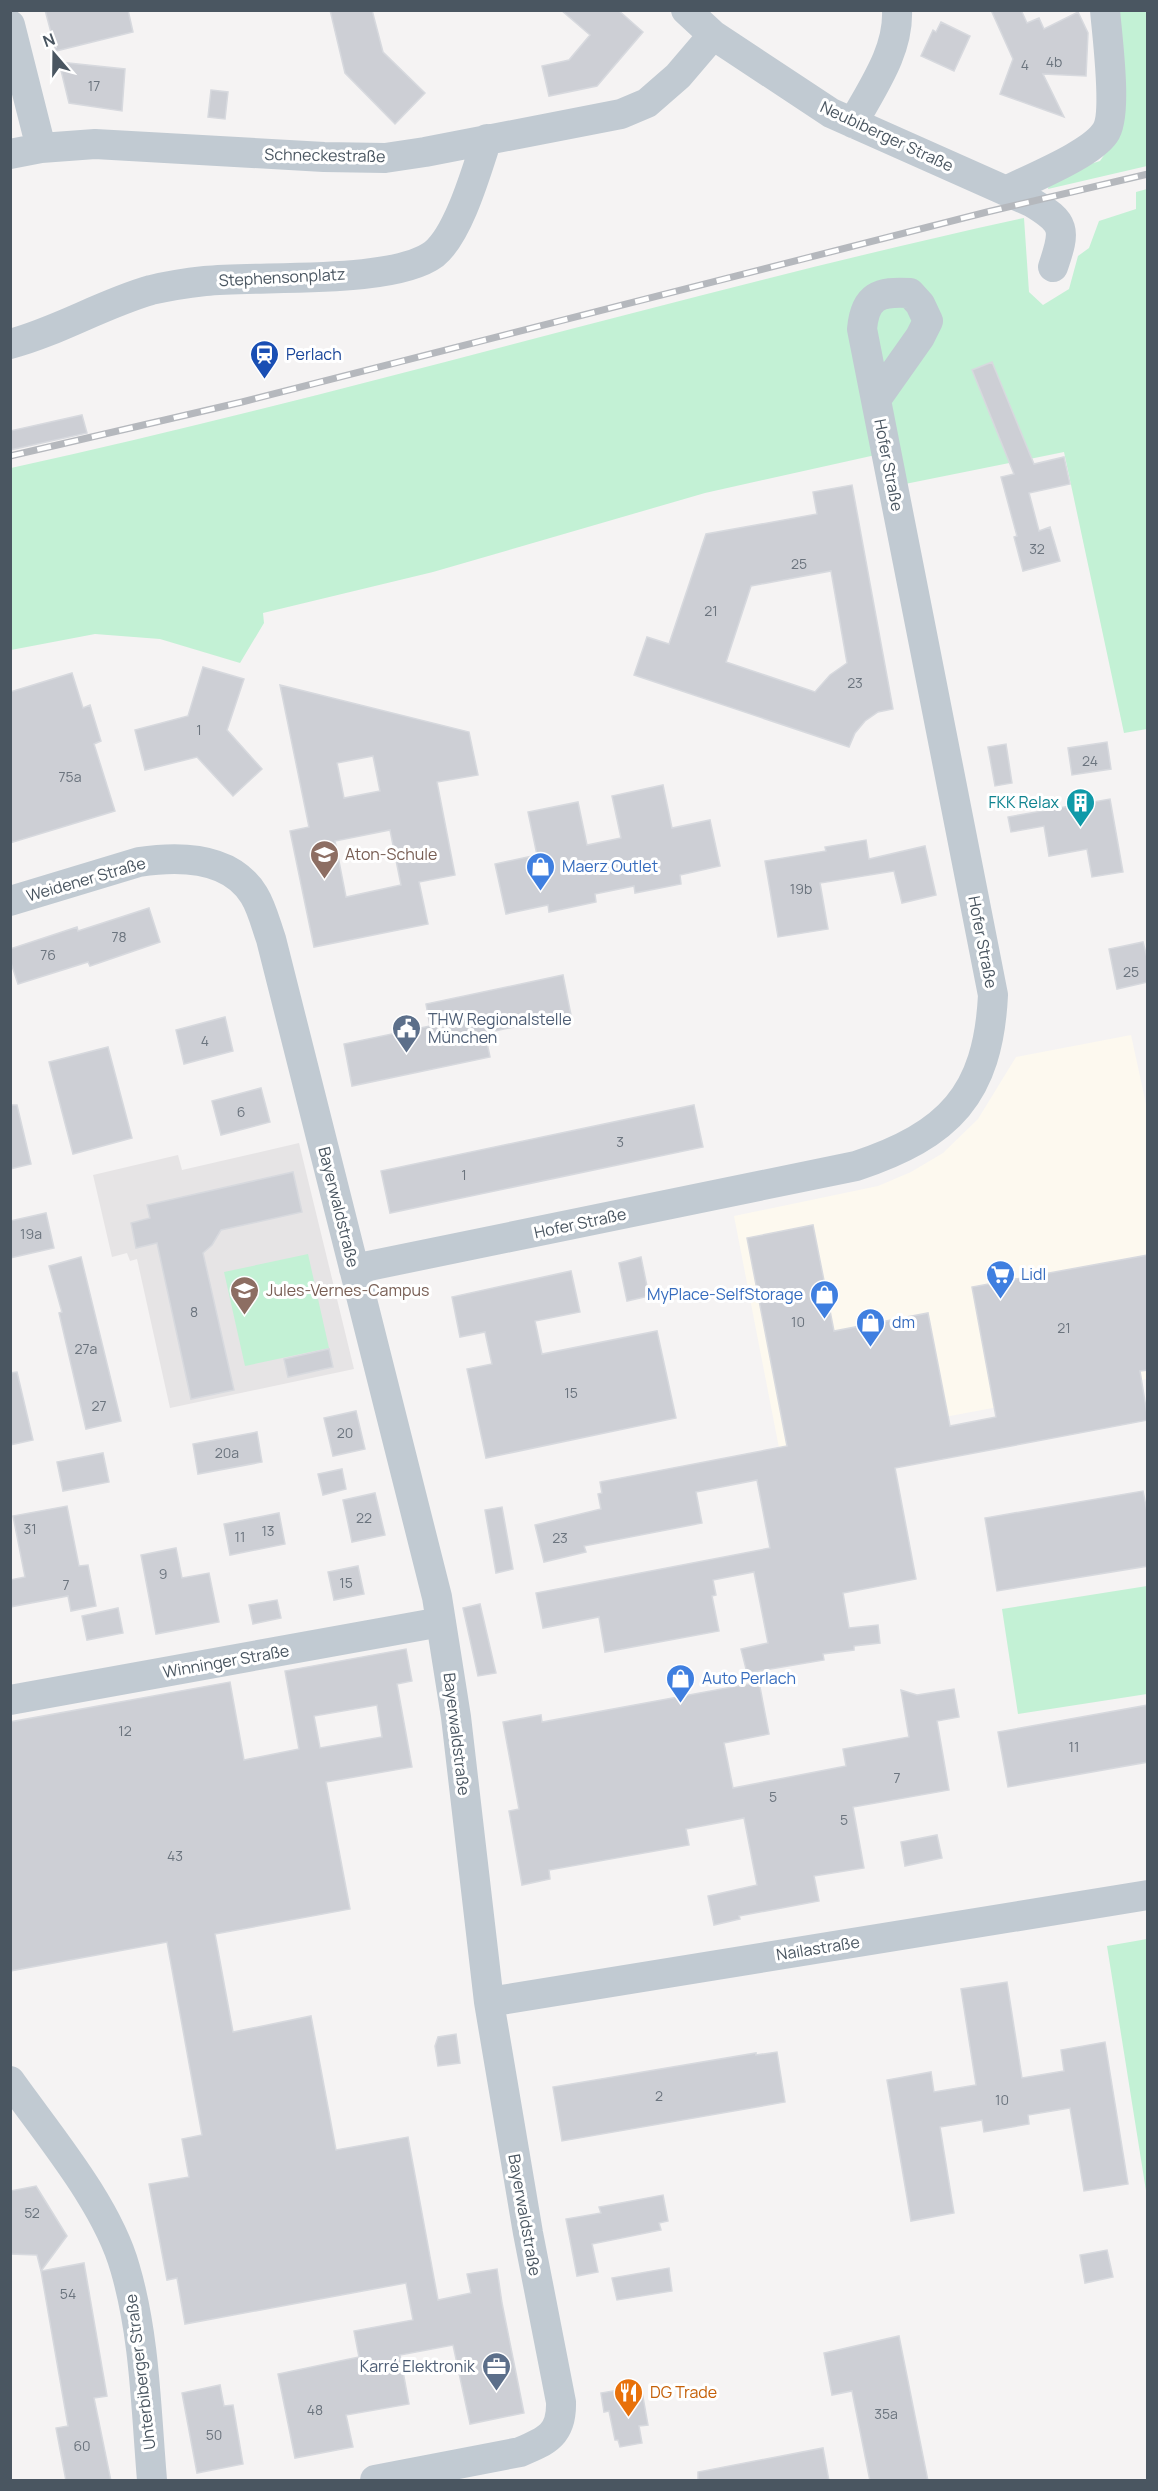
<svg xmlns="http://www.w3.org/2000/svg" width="1158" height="2491" font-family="Manrope,sans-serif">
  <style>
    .commercial { fill: #fdf9ef }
    .education { fill: #e6e4e5 }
    .green { fill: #c3f1d5 }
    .building { fill: #cdcfd5; stroke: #d7d9de; stroke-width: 1.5; fill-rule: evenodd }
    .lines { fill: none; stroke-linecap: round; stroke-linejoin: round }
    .minor { stroke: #c1cad2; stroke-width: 30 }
    .rail-casing { stroke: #b5b8bd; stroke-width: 7 }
    .rail { stroke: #fff; stroke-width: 4.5; stroke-dasharray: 14; stroke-linecap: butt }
    .labels { text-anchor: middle; stroke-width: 6; stroke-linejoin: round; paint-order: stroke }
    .number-label { font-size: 14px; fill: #6b747e }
    .street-label { font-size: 16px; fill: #4a5661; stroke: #fff }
    .transit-label { font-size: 16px; fill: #164399; stroke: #fff; text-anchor: start }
    .culture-label { font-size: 16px; fill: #0d838f; stroke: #fff; text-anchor: end }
    .education-label { font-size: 16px; fill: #785e54; stroke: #fff; text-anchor: start }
    .shop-label { font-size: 16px; fill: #366cbe; stroke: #fff; text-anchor: start }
    .service-label { font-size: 16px; fill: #4e5e75; stroke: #fff; text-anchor: start }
    .food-label { font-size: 16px; fill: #c56008; stroke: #fff; text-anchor: start }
  </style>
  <rect width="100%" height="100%" fill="#f5f3f3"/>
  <path class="commercial" d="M1131,1035L1146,1104H1148L1147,1379L779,1448L734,1216L878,1186L911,1172L943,1153L978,1119L1016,1057Z"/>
  <path class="education" d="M299,1143L354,1369L170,1408L137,1259L130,1261L127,1253L112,1257L93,1175L178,1155L182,1170Z"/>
  <path class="green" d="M1114,11H1147V166L1048,189L1051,176L1100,161L1120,132Z
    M1147,189V729L1124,733L1064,452L905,484L899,454L871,456L705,493L433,572L263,613L264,623L240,663L160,639L95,634L11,650V468C351,394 684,292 1024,218L1029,292L1043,305L1069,289L1078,256L1089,248L1099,221L1136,209V192Z
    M308,1254L329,1348L245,1366L224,1272Z
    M1147,1586V1694L1018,1714L1002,1609Z
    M1147,1939L1148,2197H1147L1107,1946Z"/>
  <path class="building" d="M45,10H128L133,32L56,51Z
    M330,10H372L383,52L425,93L395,124L345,73Z
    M561,10H618L643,32L597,86L549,96L542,66L569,60L590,35Z
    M991,10H1021L1027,23L1039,18L1044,29L1078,12L1088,33L1086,76L1043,74L1064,117L1000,94L1013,59Z
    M941,22L970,36L954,71L921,56L933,30L936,32Z
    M59,62L125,69L122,111L69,103Z
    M211,90L228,92L225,119L208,117Z
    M992,362L1034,464L1064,457L1070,484L1029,493L1039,531L1050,527L1060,561L1023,571L1014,537L1017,536L1001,477L1014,474L972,370Z
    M82,415L87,433L10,450V431Z
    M852,485L893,709L878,712L865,721L855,733L849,747L634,675L647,637L669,644L706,534L817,514L813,492ZM831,571L847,663L830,675L815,692L726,662L751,586Z
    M203,667L244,679L227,730L262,769L233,796L197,757L145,770L135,730L188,716Z
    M72,673L83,708L90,705L101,741L94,744L115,811L10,843V692Z
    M280,685L469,732L478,775L437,782L455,875L419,882L428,924L314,947L290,831L309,827ZM373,756L380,791L344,798L337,763ZM390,830L401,885L346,897L335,841Z
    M1107,742L1111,769L1072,775L1068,748Z
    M1006,744L1012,783L995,786L988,747Z
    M663,785L672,828L710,820L720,866L680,875L681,884L635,893L634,886L595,894L596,902L549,912L548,905L506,914L495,864L537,855L528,812L578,802L587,845L621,838L612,796Z
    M1110,799L1123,872L1092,877L1087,849L1049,856L1044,826L1011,832L1008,817Z
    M866,840L869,859L925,846L936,895L902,903L894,871L820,883L828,929L778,937L765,861L826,851L825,847Z
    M149,908L160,942L90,966L88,962L18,984L10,960V949L77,927L78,931Z
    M1143,942L1148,961V982L1117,989L1109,949Z
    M563,975L571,1015L485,1033L490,1057L352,1086L344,1044L430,1026L426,1004Z
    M225,1017L233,1051L184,1064L176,1030Z
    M108,1047L132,1138L73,1154L49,1062Z
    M261,1088L270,1122L221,1135L212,1101Z
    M10,1105H17L31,1164L10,1169Z
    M694,1105L703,1147L390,1213L381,1171Z
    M293,1172L302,1212L221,1230L212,1245L203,1253L234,1390L191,1399L157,1243L136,1248L131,1223L150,1218L147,1205Z
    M46,1213L54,1248L10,1258V1221Z
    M813,1225L834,1331L928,1313L950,1426L996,1417L972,1287L1148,1255V1370L1140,1371L1148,1420L895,1468L916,1579L843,1593L849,1628L878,1625L880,1643L854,1646V1650L823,1654L824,1660L747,1673L741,1649L768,1643L754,1572L713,1580L716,1595L712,1596L719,1631L605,1652L599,1617L543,1628L536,1593L770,1548L757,1480L696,1492L702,1523L584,1546L586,1552L544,1562L535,1525L601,1509L598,1494L602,1493L600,1482L787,1446L747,1238Z
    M81,1257L121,1421L86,1429L59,1313L62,1312L49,1266Z
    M641,1257L649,1296L627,1301L619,1263Z
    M571,1271L580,1312L535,1321L542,1354L657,1331L676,1418L486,1458L467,1369L492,1364L485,1332L460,1337L452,1297Z
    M329,1349L333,1367L288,1377L284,1359Z
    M17,1372L33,1440L10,1445V1373Z
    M356,1411L365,1449L333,1456L324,1418Z
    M257,1432L262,1462L198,1474L193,1444Z
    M103,1453L109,1482L63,1491L57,1462Z
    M342,1469L346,1489L323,1495L318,1474Z
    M1143,1491L1148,1516V1566L997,1591L985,1518Z
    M375,1493L385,1535L352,1542L343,1500Z
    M67,1506L79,1566L88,1565L96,1606L71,1611L68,1596L10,1607V1580L25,1577L13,1516Z
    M502,1507L513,1569L496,1573L485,1510Z
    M279,1513L285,1544L230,1555L224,1524Z
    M176,1548L182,1578L209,1573L219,1622L156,1634L141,1555Z
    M358,1566L364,1594L334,1600L328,1572Z
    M277,1600L281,1618L253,1624L249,1605Z
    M480,1604L496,1673L478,1676L463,1608Z
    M118,1608L123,1633L87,1640L82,1616Z
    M406,1649L412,1681L397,1684L412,1767L326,1782L350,1909L215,1934L233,2032L311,2016L336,2150L408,2137L438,2300L471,2293L467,2274L497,2269L502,2303L524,2413L470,2424L453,2345L400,2355L409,2404L346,2415L353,2447L295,2458L278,2374L359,2357L354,2331L413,2320L406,2283L185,2324L177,2278L167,2280L149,2184L189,2177L182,2139L202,2135L167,1942L10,1971V1722L230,1682L244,1760L299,1749L285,1671ZM377,1705L382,1737L320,1748L314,1716Z
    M759,1682L769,1734L724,1743L733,1788L846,1766L843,1749L909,1737L901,1690L917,1695L954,1689L959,1717L937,1721L949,1790L853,1807L864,1868L814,1876L819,1901L739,1916L740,1919L714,1925L708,1896L757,1885L744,1818L686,1829L689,1845L549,1870L550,1879L522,1885L509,1811L519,1809L503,1722L541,1715L542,1722Z
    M1148,1705V1762L1008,1787L998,1732Z
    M937,1835L942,1858L905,1866L901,1842Z
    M1007,1982L1022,2078L1064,2071L1061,2050L1105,2042L1128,2184L1084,2191L1070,2108L1028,2115L1029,2124L984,2132L982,2120L940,2127L954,2213L911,2221L887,2080L931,2072L934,2092L976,2085L961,1989Z
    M456,2034L460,2063L438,2066L435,2046L438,2037Z
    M777,2052L785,2102L562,2141L553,2087L756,2053V2055Z
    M36,2186L67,2236L41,2271L37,2255L10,2254V2191Z
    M663,2195L668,2221L659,2223L661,2230L592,2244L598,2272L577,2276L566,2219L601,2213L599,2207Z
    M1107,2250L1113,2277L1085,2283L1080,2255Z
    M84,2263L107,2396L94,2398L111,2481H66L56,2428L68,2426L41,2271Z
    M669,2268L672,2291L617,2300L612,2278Z
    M899,2336L928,2481H870L852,2391L832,2395L824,2353Z
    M220,2385L224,2406L233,2405L243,2464L197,2473L182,2393Z
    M641,2386L648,2425L639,2426L642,2443L620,2447L618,2440H615L609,2411L604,2412L601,2393Z
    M823,2448L829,2481H698V2472Z"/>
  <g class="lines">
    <path class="minor" d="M686,10L713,35L831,113L1031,202C1066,223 1066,229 1053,267
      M10,25L41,148
      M853,123C872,88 899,51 897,10
      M10,154L41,148L95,144L324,157L385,158L425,152L621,114L647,103L678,76L713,35
      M1006,191C1031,178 1090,155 1105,133C1118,116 1107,35 1105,10
      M10,344C59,331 102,304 151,290C168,286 187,283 205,281C259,275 393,285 434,254C459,234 477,169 487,139
      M10,901L139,862C179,856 230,856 254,895C262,908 266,925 271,939L437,1597L456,1717L489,2002L528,2233L561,2402C562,2434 547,2441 520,2452L375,2480
      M354,1269L856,1166C949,1135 988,1095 993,995L862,329C865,296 879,291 910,293L920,304L928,321L920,337L877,398
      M10,1700L441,1622
      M489,2002L1148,1895
      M10,2081C49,2136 107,2204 125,2268C145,2336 146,2410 152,2480"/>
    <defs>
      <path id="rail" d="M10,456L242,402L987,212L1148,174"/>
    </defs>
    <use href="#rail" class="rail-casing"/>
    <use href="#rail" class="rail"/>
  </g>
  <defs>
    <symbol id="station-pin" viewBox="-11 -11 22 30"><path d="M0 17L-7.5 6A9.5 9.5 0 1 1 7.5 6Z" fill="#1a4fb4" stroke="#fff"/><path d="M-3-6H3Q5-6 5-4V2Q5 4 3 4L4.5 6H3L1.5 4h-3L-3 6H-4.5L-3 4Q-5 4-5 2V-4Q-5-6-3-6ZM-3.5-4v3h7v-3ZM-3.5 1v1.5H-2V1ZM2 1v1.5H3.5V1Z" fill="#fff"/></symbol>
    <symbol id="building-pin" viewBox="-11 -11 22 30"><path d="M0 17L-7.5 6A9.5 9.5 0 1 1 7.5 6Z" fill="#0f9aa8" stroke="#fff"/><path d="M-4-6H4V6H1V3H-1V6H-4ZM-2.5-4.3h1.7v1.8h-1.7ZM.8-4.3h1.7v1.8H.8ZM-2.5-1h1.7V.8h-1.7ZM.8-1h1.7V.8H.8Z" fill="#fff"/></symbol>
    <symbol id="school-pin" viewBox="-11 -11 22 30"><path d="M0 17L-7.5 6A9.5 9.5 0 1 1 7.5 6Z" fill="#8d6e63" stroke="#fff"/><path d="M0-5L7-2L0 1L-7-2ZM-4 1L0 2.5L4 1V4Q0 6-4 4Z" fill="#fff"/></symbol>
    <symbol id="shop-pin" viewBox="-11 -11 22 30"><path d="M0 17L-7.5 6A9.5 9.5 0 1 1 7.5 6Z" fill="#3f7fe0" stroke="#fff"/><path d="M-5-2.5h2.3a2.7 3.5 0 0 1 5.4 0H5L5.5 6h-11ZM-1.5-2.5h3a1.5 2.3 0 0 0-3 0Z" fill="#fff"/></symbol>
    <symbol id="civic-pin" viewBox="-11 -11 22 30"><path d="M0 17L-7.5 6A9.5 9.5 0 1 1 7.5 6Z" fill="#5c6f8a" stroke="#fff"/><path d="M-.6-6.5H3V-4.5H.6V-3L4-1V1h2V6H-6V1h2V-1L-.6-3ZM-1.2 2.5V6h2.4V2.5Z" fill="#fff"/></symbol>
    <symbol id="supermarket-pin" viewBox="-11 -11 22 30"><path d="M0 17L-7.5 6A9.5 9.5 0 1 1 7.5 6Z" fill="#3f7fe0" stroke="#fff"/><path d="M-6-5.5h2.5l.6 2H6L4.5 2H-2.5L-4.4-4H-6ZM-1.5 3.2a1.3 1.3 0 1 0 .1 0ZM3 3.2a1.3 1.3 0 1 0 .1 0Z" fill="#fff"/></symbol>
    <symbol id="office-pin" viewBox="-11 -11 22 30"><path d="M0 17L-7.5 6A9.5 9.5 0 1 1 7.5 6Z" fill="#5c6f8a" stroke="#fff"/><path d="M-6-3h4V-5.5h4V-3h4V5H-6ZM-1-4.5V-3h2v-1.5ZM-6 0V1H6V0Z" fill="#fff"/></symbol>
    <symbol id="restaurant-pin" viewBox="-11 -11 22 30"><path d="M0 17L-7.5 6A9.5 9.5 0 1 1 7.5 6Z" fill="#e8710a" stroke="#fff"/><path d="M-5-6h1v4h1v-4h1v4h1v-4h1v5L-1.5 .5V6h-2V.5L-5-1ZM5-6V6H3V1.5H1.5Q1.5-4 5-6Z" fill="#fff"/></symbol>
  </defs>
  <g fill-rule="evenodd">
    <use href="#station-pin" x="248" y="338" width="33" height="45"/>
    <use href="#building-pin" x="1064" y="786" width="33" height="45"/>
    <use href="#school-pin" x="308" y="838" width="33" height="45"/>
    <use href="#shop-pin" x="524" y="850" width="33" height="45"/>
    <use href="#civic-pin" x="390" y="1012" width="33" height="45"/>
    <use href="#supermarket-pin" x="984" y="1258" width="33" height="45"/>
    <use href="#school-pin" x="228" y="1274" width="33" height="45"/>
    <use href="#shop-pin" x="808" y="1278" width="33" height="45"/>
    <use href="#shop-pin" x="854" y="1306" width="33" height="45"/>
    <use href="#shop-pin" x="664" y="1662" width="33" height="45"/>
    <use href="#office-pin" x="480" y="2350" width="33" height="45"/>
    <use href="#restaurant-pin" x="612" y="2376" width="33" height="45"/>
  </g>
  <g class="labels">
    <g class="number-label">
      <text x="1054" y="67">4b</text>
      <text x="1025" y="70">4</text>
      <text x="94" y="91">17</text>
      <text x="1037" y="554">32</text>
      <text x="799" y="569">25</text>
      <text x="711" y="616">21</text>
      <text x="855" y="688">23</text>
      <text x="199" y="735">1</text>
      <text x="1090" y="766">24</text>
      <text x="70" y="782">75a</text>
      <text x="801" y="894">19b</text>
      <text x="119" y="942">78</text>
      <text x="48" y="960">76</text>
      <text x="1131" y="977">25</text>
      <text x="205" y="1046">4</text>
      <text x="241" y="1117">6</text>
      <text x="620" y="1147">3</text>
      <text x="464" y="1180">1</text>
      <text x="31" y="1239">19a</text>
      <text x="194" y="1317">8</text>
      <text x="798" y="1327">10</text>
      <text x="1064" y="1333">21</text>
      <text x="86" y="1354">27a</text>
      <text x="571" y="1398">15</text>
      <text x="99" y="1411">27</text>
      <text x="345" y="1438">20</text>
      <text x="227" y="1458">20a</text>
      <text x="364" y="1523">22</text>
      <text x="30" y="1534">31</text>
      <text x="268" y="1536">13</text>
      <text x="240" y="1542">11</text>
      <text x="560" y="1543">23</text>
      <text x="163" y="1579">9</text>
      <text x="346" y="1588">15</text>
      <text x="66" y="1590">7</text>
      <text x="125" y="1736">12</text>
      <text x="1074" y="1752">11</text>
      <text x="897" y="1783">7</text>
      <text x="773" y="1802">5</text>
      <text x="844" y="1825">5</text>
      <text x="175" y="1861">43</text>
      <text x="659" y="2101">2</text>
      <text x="1002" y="2105">10</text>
      <text x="32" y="2218">52</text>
      <text x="68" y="2299">54</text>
      <text x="315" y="2415">48</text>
      <text x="886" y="2419">35a</text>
      <text x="214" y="2440">50</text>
      <text x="82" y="2451">60</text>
    </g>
    <g class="street-label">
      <text transform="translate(887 136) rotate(25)" y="6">Neubiberger Straße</text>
      <text transform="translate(325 155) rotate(1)" y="6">Schneckestraße</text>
      <text transform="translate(282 277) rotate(-3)" y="6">Stephensonplatz</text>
      <text transform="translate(889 465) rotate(79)" y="6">Hofer Straße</text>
      <text transform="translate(86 879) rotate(-16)" y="6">Weidener Straße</text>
      <text transform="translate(983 942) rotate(79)" y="6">Hofer Straße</text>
      <text transform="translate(339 1207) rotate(76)" y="6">Bayerwaldstraße</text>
      <text transform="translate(580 1223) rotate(-12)" y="6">Hofer Straße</text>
      <text transform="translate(226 1661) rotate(-10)" y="6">Winninger Straße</text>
      <text transform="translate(457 1734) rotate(83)" y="6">Bayerwaldstraße</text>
      <text transform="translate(818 1948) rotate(-9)" y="6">Nailastraße</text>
      <text transform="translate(525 2215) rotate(80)" y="6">Bayerwaldstraße</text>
      <text transform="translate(140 2372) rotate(-97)" y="6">Unterbiberger Straße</text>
    </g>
    <g class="transit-label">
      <text x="286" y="360">Perlach</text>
    </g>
    <g class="culture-label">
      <text x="1059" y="808">FKK Relax</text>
    </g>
    <g class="education-label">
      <text x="345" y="860">Aton-Schule</text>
      <text x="266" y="1296">Jules-Vernes-Campus</text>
    </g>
    <g class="shop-label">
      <text x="562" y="872">Maerz Outlet</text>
      <text x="1021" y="1280">Lidl</text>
      <text x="803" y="1300" text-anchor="end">MyPlace-SelfStorage</text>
      <text x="892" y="1328">dm</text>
      <text x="702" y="1684">Auto Perlach</text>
    </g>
    <g class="service-label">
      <text x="428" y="1025">THW Regionalstelle<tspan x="428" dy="18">München</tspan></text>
      <text x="475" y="2372" text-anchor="end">Karré Elektronik</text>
    </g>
    <g class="food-label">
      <text x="650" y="2398">DG Trade</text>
    </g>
  </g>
  <rect width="1158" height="2491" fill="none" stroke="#4a5661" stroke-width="24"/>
  <g transform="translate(54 54) rotate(340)" stroke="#ffffff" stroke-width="4.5" paint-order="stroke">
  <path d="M0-4.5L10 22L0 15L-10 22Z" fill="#4a5661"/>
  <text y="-9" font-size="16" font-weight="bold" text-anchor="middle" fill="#4a5661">N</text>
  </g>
</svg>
